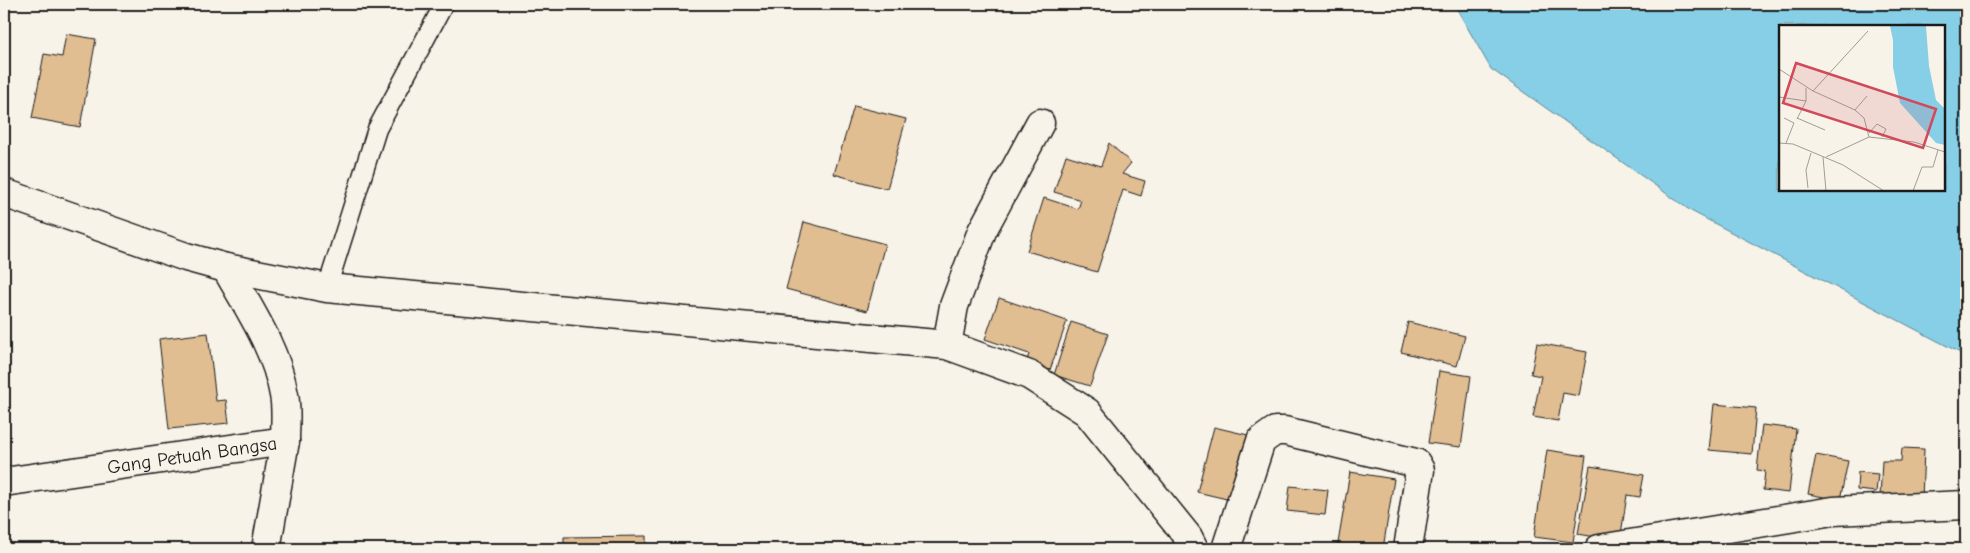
<svg xmlns="http://www.w3.org/2000/svg" width="1970" height="553" font-family="'Comic Neue',sans-serif">
  <style>
    .water { fill: #86cfe7; stroke: #5c8796; fill-rule: evenodd }
    .building { fill: #e1bd92; stroke: #1c1c1c }
    .lines { fill: none; stroke-linecap: round; stroke-linejoin: round }
    .service-casing { stroke: #1c1c1c; stroke-width: 21 }
    .minor-casing { stroke: #1c1c1c; stroke-width: 31 }
    .tertiary-casing { stroke: #1c1c1c; stroke-width: 31 }
    .service { stroke: #f7f3e8; stroke-width: 18 }
    .minor { stroke: #f7f3e8; stroke-width: 28 }
    .tertiary { stroke: #f7f3e8; stroke-width: 28 }
    .labels { text-anchor: middle; stroke-width: 4; stroke-linejoin: round; paint-order: stroke }
    .street-label { font-size: 19px; fill: #1c1c1c; stroke: #f7f3e8 }
    .inset-road { fill: none; stroke: #9f9d96; stroke-width: 1 }
    .view { fill: #d1495b; fill-opacity: 0.15; stroke: #d1495b; stroke-width: 2.5 }
    .inset-edge { fill: none; stroke: #1c1c1c; stroke-width: 2.5 }
  </style>
  <rect width="100%" height="100%" fill="#f7f3e8"/>
  <filter id="ink" filterUnits="userSpaceOnUse"><feTurbulence type="fractalNoise" baseFrequency=".02" numOctaves="2"/><feDisplacementMap in="SourceGraphic" scale="10" xChannelSelector="R" yChannelSelector="G"/><feConvolveMatrix kernelMatrix="1 2 1 2 8 2 1 2 1" color-interpolation-filters="sRGB"/></filter>
  <g filter="url(#ink)">
    <path class="water" d="M1454,4H1966V356L1691,211L1491,69ZM1780,26H1944V190H1780Z"/>
    <path class="building" d="M66,34L96,39L80,127L32,118L44,54L62,57Z
      M854,106L906,119L887,189L834,174Z
      M1109,143L1131,163L1122,174L1145,181L1141,196L1123,190L1097,272L1027,251L1044,198L1078,209L1081,200L1054,192L1066,155L1101,166Z
      M804,222L885,244L867,311L786,289Z
      M999,298L1067,321L1050,370L1041,367L1025,366L1029,354L985,339Z
      M1071,322L1108,334L1090,386L1054,375Z
      M1408,322L1465,336L1457,366L1401,352Z
      M208,333L216,401L226,400L229,423L169,429L159,339Z
      M1537,343L1587,352L1579,396L1563,393L1558,421L1533,417L1541,376L1531,374Z
      M1439,371L1471,376L1461,447L1428,443Z
      M1714,404L1756,408L1752,454L1709,450Z
      M1762,425L1796,429L1789,493L1763,490L1765,471L1757,470Z
      M1214,427L1248,435L1231,500L1197,492Z
      M1902,448L1924,449L1922,499L1880,498L1882,461H1901Z
      M1547,450L1586,456L1573,542L1534,537Z
      M1816,455L1848,461L1840,500L1808,494Z
      M1965,460H1966V495H1962Z
      M1590,466L1644,475L1640,497L1627,495L1620,541L1578,534Z
      M1350,472L1394,479L1383,549H1337Z
      M1858,472L1878,474L1876,492L1857,490Z
      M1290,486L1328,490L1325,515L1287,511Z
      M646,536V549H564V537Z"/>
    <g class="lines">
      <defs>
        <path id="service" d="M327,288L377,129L444,4"/>
        <g id="minor">
          <path d="M947,345L954,306L982,231L1040,123"/>
          <path id="s1" d="M4,482L285,441C285,426 287,409 284,395C276,348 249,309 226,268"/>
          <path d="M266,549L285,441"/>
          <path d="M1226,549L1261,441L1275,431H1285L1416,463L1420,470L1408,549"/>
          <path d="M1599,549L1833,511L1966,505"/>
        </g>
        <path id="tertiary" d="M4,193L186,257L226,268L327,288L947,345L1029,375L1087,412L1188,537L1194,549"/>
      </defs>
      <use href="#service" class="service-casing"/>
      <use href="#minor" class="minor-casing"/>
      <use href="#tertiary" class="tertiary-casing"/>
      <use href="#service" class="service"/>
      <use href="#minor" class="minor"/>
      <use href="#tertiary" class="tertiary"/>
    </g>
  </g>
  <g class="labels">
    <g class="street-label">
      <text dy="7" stroke="none"><textPath href="#s1" startOffset="190">Gang Petuah Bangsa</textPath></text>
    </g>
  </g>
  <g transform="translate(1779 25)">
    <rect width="166" height="166" fill="#f7f3e8"/>
    <path d="M111,1H147L150,41L157,75L166,84V120L157,118L121,78L114,42V15Z" fill="#86cfe7"/>
    <path class="inset-road" d="M0,44L34,66L76,85L85,93L90,112M34,66L89,6M0,72L27,76V63M76,85L88,71M5,93L15,98L7,118M18,93L46,105M18,94L27,76M90,108L98,99L107,104L103,112M0,118L14,119L64,140L105,166M44,132L47,166M47,132L90,112L135,117L166,127M29,163L27,145L32,128M134,166L143,142H154L159,125"/>
    <path class="view" d="M17,38L157,84L144,123L4,78Z"/>
    <rect width="166" height="166" class="inset-edge"/>
  </g>
  <rect width="1970" height="553" fill="none" stroke="#f7f3e8" stroke-width="20"/>
  <rect x="10" y="10" width="1950" height="533" fill="none" stroke="#1c1c1c" stroke-width="2" filter="url(#ink)"/>
</svg>
